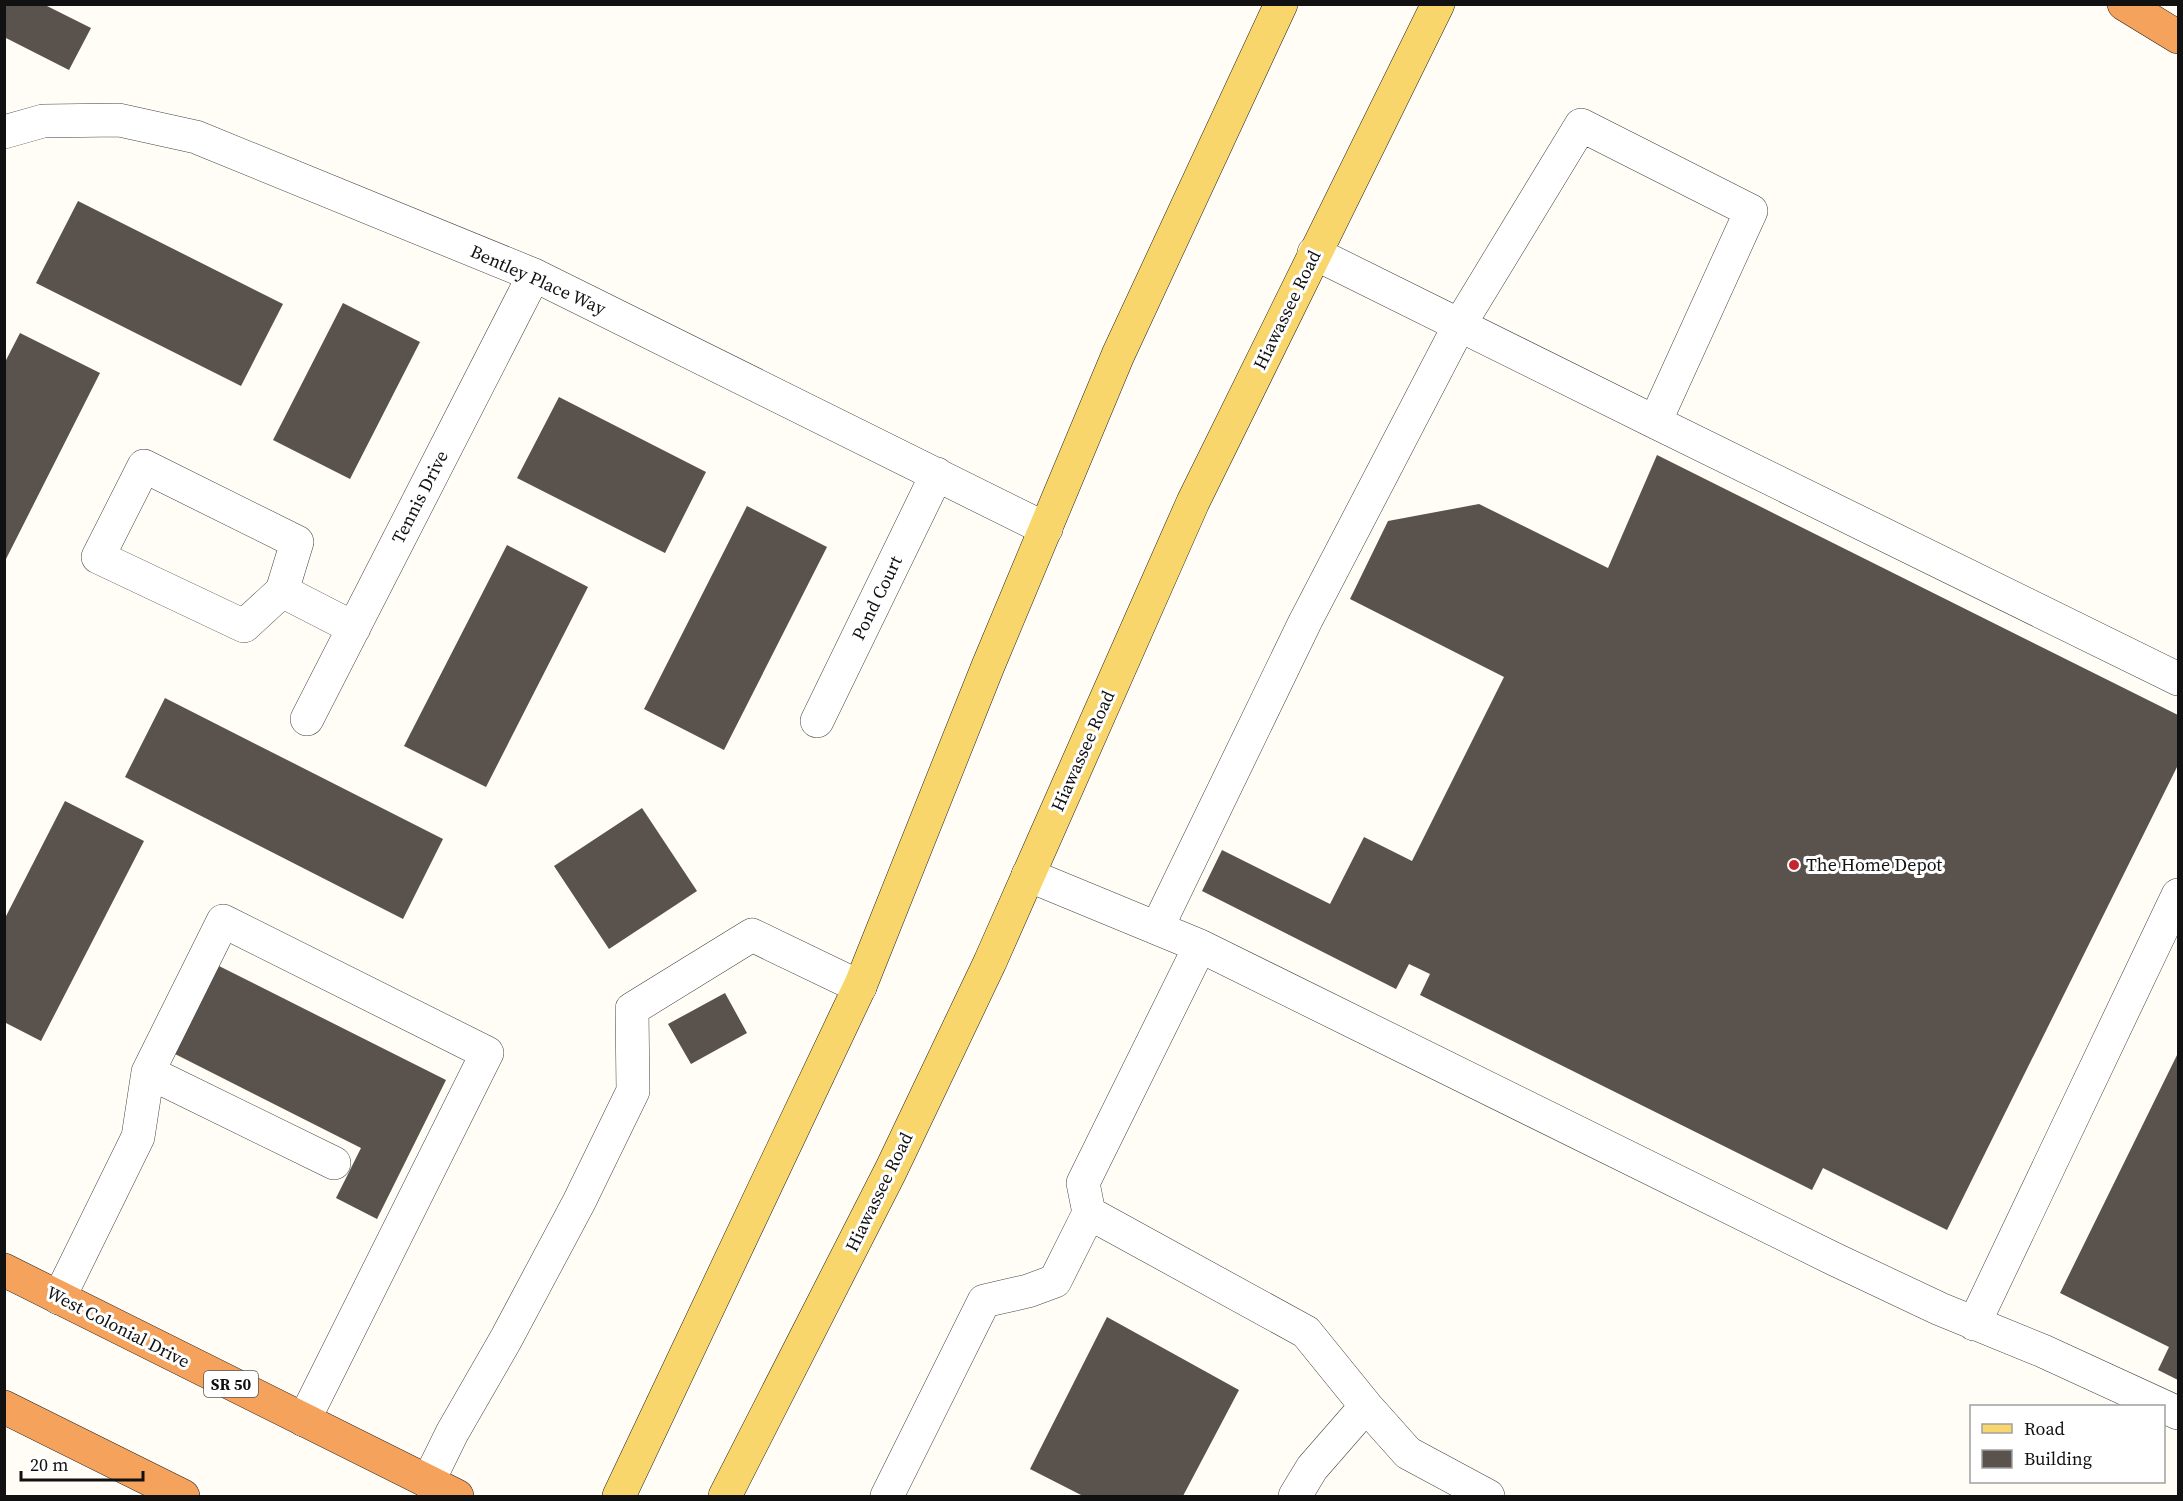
<svg xmlns="http://www.w3.org/2000/svg" width="2183" height="1501" font-family="'Source Serif 4',serif">
  <style>
    .building { fill: #5a524d }
    .lines { fill: none; stroke-linecap: round; stroke-linejoin: round }
    .minor-casing { stroke: #444; stroke-width: 34 }
    .major-casing { stroke: #222; stroke-width: 34 }
    .highway-casing { stroke: #222; stroke-width: 34 }
    .minor { stroke: #fff; stroke-width: 33 }
    .major { stroke: #f9d66b; stroke-width: 33 }
    .highway { stroke: #f5a25d; stroke-width: 33 }
    .poi-dot { fill: #c4262e; stroke: #fff; stroke-width: 2 }
    .labels { text-anchor: middle; stroke-width: 6; stroke-linejoin: round; paint-order: stroke }
    .shield { fill: #fff; stroke: #585858; stroke-width: 1.5 }
    .shield-label { font-size: 16px; font-weight: bold; fill: #111 }
    .street-label { font-size: 18px; fill: #111; stroke: #fff }
    .poi-label { font-size: 18px; fill: #111; stroke: #fff; text-anchor: start }
  </style>
  <rect width="100%" height="100%" fill="#fffdf5"/>
  <path class="building" d="M4,5H45L91,28L69,70L4,37Z
    M78,201L283,304L241,386L36,283Z
    M343,303L420,342L350,479L273,440Z
    M20,333L100,373L4,563V364Z
    M559,397L706,472L665,553L517,478Z
    M1657,455L2178,715V765L1947,1230L1823,1168L1812,1190L1420,995L1430,974L1409,964L1396,989L1202,891L1222,850L1330,904L1364,837L1412,861L1504,677L1350,599L1388,521L1479,504L1608,568Z
    M747,506L827,547L724,750L644,709Z
    M507,545L588,587L486,787L404,746Z
    M165,698L443,839L403,919L125,777Z
    M65,801L144,841L41,1041L4,1022V920Z
    M642,808L697,891L609,949L554,866Z
    M219,966L446,1080L377,1219L336,1198L361,1148L175,1054Z
    M725,993L747,1033L691,1064L668,1024Z
    M2178,1053V1380L2158,1370L2169,1347L2060,1293Z
    M1107,1317L1239,1390L1183,1496H1083L1030,1469Z"/>
  <g class="lines">
    <defs>
      <path id="minor" d="M4,132L43,121L119,120L196,137L534,275L1046,529
        M1314,253L1655,422L2178,679
        M144,466L297,542L282,591L244,626L98,557Z
        M282,591L354,628
        M307,719L534,275
        M817,721L937,474
        M1028,875L1200,946L1083,1183L1089,1213L1306,1332L1366,1406L1408,1453L1488,1496
        M1157,928L1305,622L1460,324L1581,125L1751,211L1655,422
        M1200,946L1834,1259L1940,1309L2043,1351L2178,1413
        M148,1072L334,1163
        M59,1298L138,1137L148,1072L223,921L487,1053L304,1420
        M1974,1324L2178,895
        M428,1482L452,1433L506,1339L579,1202L633,1091L632,1009L752,935L860,987
        M887,1496L984,1301L1028,1291L1055,1281L1089,1213
        M1295,1496L1312,1468L1366,1406"/>
      <path id="major" d="M619,1496L861,984L988,666L1118,355L1281,4
        M725,1496L891,1170L990,962L1193,502L1438,4"/>
      <path id="highway" d="M2124,4L2178,37
        M4,1270L457,1496
        M4,1407L183,1496"/>
    </defs>
    <use href="#minor" class="minor-casing"/>
    <use href="#major" class="major-casing"/>
    <use href="#highway" class="highway-casing"/>
    <use href="#minor" class="minor"/>
    <use href="#major" class="major"/>
    <use href="#highway" class="highway"/>
  </g>
  <circle class="poi-dot" cx="1794" cy="865" r="6"/>
  <g class="labels">
    <rect class="shield" x="204" y="1371" width="54" height="26" rx="4.5"/>
    <g class="shield-label">
      <text x="231" y="1390">SR 50</text>
    </g>
    <g class="street-label">
      <text transform="translate(538 280) rotate(24)" y="6">Bentley Place Way</text>
      <text transform="translate(1287 310) rotate(-64)" y="6">Hiawassee Road</text>
      <text transform="translate(420 497) rotate(-63)" y="6">Tennis Drive</text>
      <text transform="translate(877 598) rotate(-64)" y="6">Pond Court</text>
      <text transform="translate(1083 751) rotate(-66)" y="6">Hiawassee Road</text>
      <text transform="translate(879 1192) rotate(-64)" y="6">Hiawassee Road</text>
      <text transform="translate(118 1327) rotate(27)" y="6">West Colonial Drive</text>
    </g>
    <g class="poi-label">
      <text x="1806" y="871">The Home Depot</text>
    </g>
  </g>
  <rect width="2183" height="1501" fill="none" stroke="#111111" stroke-width="12"/>
  <rect x="1970" y="1405" width="195" height="78" fill="#ffffff" stroke="#a0a0a0" stroke-width="1.5"/>
  <rect x="1982" y="1424" width="30" height="9" fill="#f9d66b" stroke="#a0a0a0" stroke-width="1.5"/>
  <text x="2024" y="1435" font-size="18" fill="#111111">Road</text>
  <rect x="1982" y="1450" width="30" height="18" fill="#5a524d" stroke="#a0a0a0" stroke-width="1.5"/>
  <text x="2024" y="1465" font-size="18" fill="#111111">Building</text>
  <path d="M21 1471v9h122v-9" fill="none" stroke="#111111" stroke-width="3"/>
  <text x="30" y="1471" font-size="18" fill="#111111" stroke="#ffffff" stroke-width="4.5" paint-order="stroke">20 m</text>
</svg>
